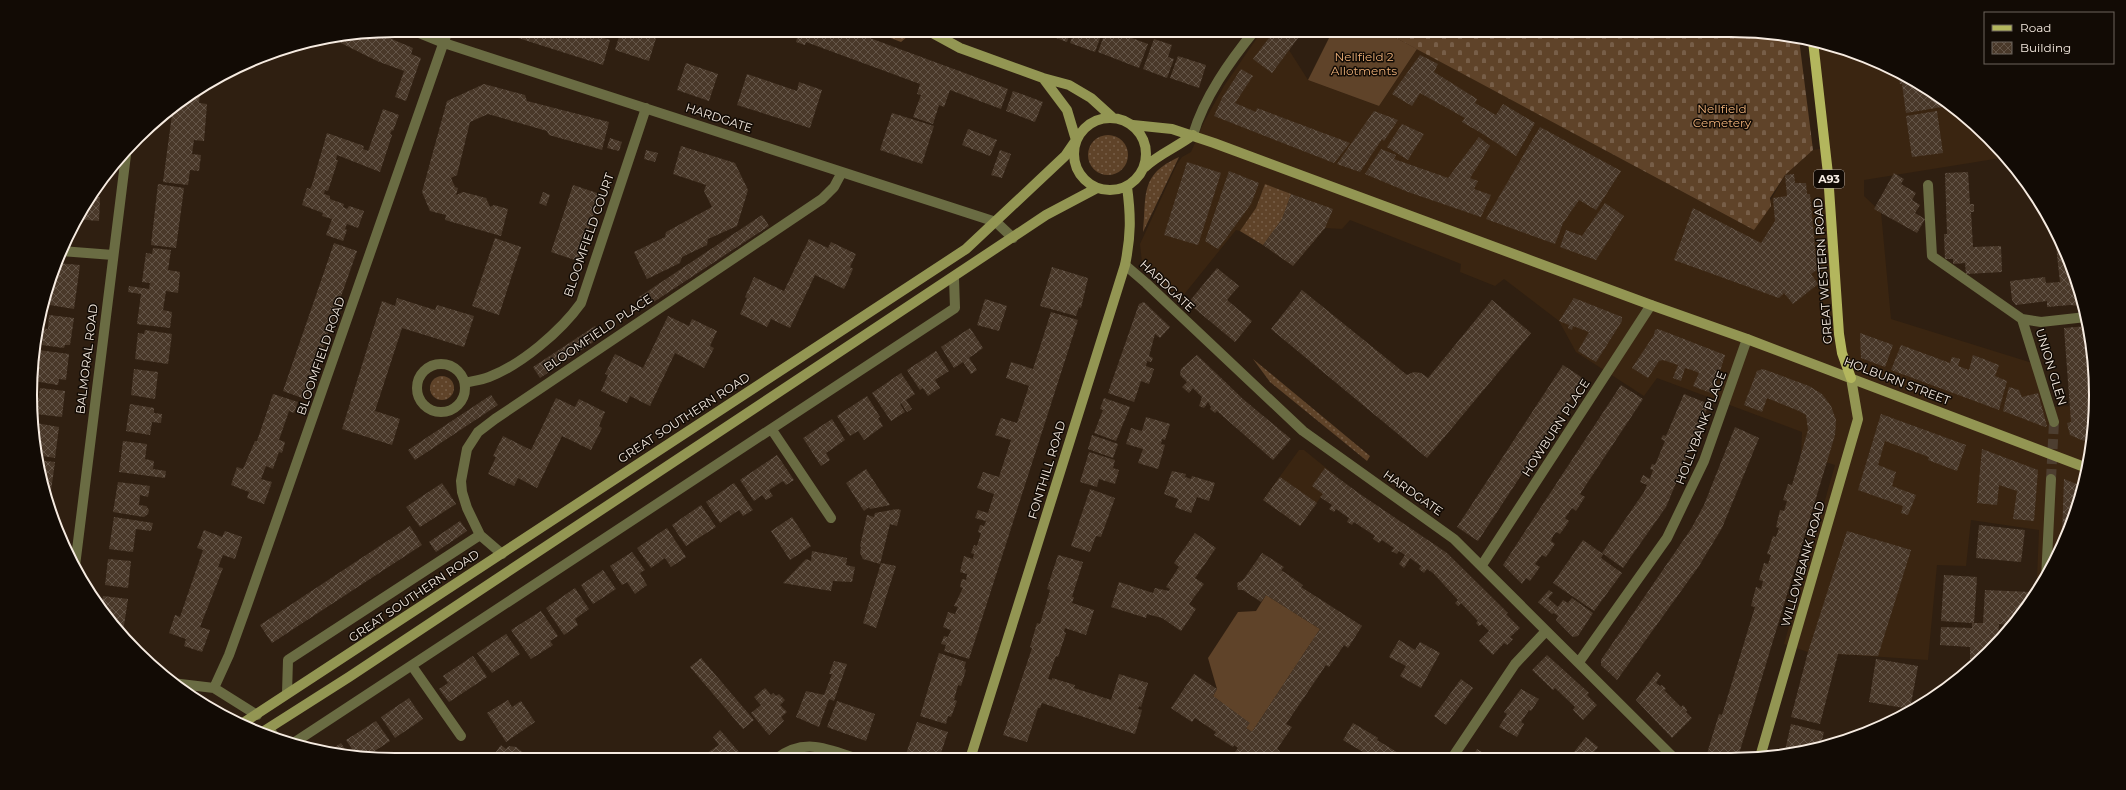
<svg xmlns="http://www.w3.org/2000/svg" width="2126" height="790" font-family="Montserrat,sans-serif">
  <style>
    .built { fill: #3a2511 }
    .grass { fill: url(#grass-dots) }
    .cemetery { fill: url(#cemetery-stones) }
    .garden { fill: #5f4329 }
    .building { fill: url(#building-cross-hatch) }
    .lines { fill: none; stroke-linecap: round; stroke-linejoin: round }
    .street-tunnel { stroke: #4d3e30; stroke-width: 10; stroke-dasharray: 10 5; stroke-linecap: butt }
    .street { stroke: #6a6c43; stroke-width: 10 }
    .secondary { stroke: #939653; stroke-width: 10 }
    .primary { stroke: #b3b65d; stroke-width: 10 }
    .labels { text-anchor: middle; stroke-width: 3; stroke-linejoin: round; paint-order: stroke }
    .shield { fill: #120b05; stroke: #b2a89f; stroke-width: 1 }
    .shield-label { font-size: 11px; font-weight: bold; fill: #f6ebe1 }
    .park-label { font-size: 12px; fill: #eeb179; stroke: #120b05 }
    .street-label { font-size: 12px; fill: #f6ebe1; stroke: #120b05 }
    .rim { fill: none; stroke: #f6ebe1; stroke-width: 2 }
  </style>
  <defs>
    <pattern id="grass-dots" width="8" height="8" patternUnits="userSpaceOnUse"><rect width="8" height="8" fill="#5f4329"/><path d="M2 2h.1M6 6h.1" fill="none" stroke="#775e48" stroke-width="1.8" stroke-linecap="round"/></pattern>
    <pattern id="cemetery-stones" width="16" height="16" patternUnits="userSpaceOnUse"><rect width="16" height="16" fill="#5f4329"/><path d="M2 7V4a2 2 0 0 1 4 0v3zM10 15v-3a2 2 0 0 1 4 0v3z" fill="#775e48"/></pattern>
    <pattern id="building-cross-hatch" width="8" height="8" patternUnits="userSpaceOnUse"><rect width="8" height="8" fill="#493829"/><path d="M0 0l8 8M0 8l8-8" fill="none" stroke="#645548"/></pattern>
  </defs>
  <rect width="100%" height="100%" fill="#2f1f11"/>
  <path class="built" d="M1259,35L1270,36L1289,50L1308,80L1379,106L1417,49L1754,230L1785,175L1813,150L1825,148L1814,47L1832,45L1893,68L1953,106L2007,157L1864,180V196L1881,212L1891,319L2036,364L2049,407L2095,405V419L2083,490L2047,578H2037L2039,530L1971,520L1966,566L1937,565L1928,660L1808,652L1784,644L1835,465L1801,454L1802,432L1657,378L1644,396L1576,352L1559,321L1504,279L1495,286L1460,272L1461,264L1350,220L1342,229L1325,228L1293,266L1246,233L1236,230L1178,302L1142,263L1140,244L1177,164L1182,157L1191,152L1204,122L1224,86Z
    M1299,450H1304L1336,476L1300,526L1263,500Z"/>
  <path class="grass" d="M876,30H899L908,36L901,42L875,32Z
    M1088 155a20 20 0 1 1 40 0a20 20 0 1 1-40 0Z
    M1179,157L1143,232C1147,195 1139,175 1179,157Z
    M1265,184L1291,194L1282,219L1263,245L1240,231L1256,208Z
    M1253,359L1370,456L1367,461L1270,382Z
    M430 388a12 12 0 1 1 24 0a12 12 0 1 1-24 0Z"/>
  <path class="cemetery" d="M1381,30H1731L1799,39L1813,150L1785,175L1770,198L1771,206L1754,230Z"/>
  <path class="garden" d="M1333,30H1381L1417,49L1379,106L1308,80Z
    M1266,595L1320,629L1252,732L1246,728L1249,723L1213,696L1217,689L1208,658L1238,612L1256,611Z"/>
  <path class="building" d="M493,30H578L610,40L603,65Z
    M621,30H632L656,38L649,61L615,50Z
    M773,30H848L1008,89L1001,109L950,90L944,107L939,105L933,124L913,117L921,95L917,94L920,84L806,42L805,45L796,42L797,38L782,32L781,35L772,32Z
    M1034,30H1071L1067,42Z
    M1075,30H1103L1095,52L1070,43Z
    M1106,30H1122L1121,34L1148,44L1139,68L1098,52Z
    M1174,30H1184L1181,38L1172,34Z
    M1212,30H1227L1223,37Z
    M1275,30H1304L1272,73L1253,59Z
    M377,33L413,48L411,54L421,58L406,101L395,97L404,71L377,61L335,40Z
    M1154,39L1172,45L1168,57L1174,59L1167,78L1143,69Z
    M1420,55L1438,64L1434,72L1477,99L1472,109L1475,103L1496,115L1503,104L1535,123L1516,156L1483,134L1462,122L1465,118L1420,93L1412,106L1392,94Z
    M1178,56L1206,65L1199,88L1170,78Z
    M686,63L718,74L709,101L677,90Z
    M1241,69L1253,76L1235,103L1256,112L1257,108L1350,143L1334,163L1214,116L1222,98Z
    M1898,71L1947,102L1948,106L1906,113L1902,84H1900Z
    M747,74L797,91L799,82L822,90L810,128L737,105Z
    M484,84L525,95L527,101L609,122L602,150L549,135L547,131L488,114L470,122L457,175L451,178L455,187L458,188L456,195L463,192L486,198L490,207L494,205L508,209L501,236L445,220L446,215L430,211L422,192L447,101Z
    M1013,91L1043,102L1035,122L1006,111Z
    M192,93L200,94L199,103L207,104L204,141L194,140L192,154L201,155L199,171L190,170L188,185L163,182L173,107Z
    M383,109L399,115L393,131L392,130L390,134L392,135L380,172L337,155L336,160H338L328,191L325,190L324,194L330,196V199L344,204L343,207L347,209L349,206L364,211L358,228L347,224L345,229L347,230L343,241L326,235L332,219L322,216L323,213L302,205L307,188L310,189L312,185L327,133L364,146L363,149L368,151Z
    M1374,111L1398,120L1384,141L1382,139L1360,172L1337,164Z
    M1937,111L1943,153L1912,157L1906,116Z
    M892,113L934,126L922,164L880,150Z
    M1402,124L1424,134L1408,160L1387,147Z
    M1540,127L1621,171L1596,210L1579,200L1563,223L1555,244L1486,219Z
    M968,129L997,140L990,156L962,145Z
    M1479,137L1490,146L1470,178L1478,181L1474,189L1491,195L1481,217L1408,192L1365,174L1381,149L1396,155L1394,159L1448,178Z
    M610,138L622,142L619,151L607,148Z
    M681,146L735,163L748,190L737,226L708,239L707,245L682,257L680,263L647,279L634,252L665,237L666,232L712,207L704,191L706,185L673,174Z
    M646,150L658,153L655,162L644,159Z
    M1000,150L1011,154L1002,178L991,175Z
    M1187,162L1221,173L1198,245L1164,235Z
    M1229,171L1259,183L1251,204L1218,249L1205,241Z
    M1968,172L1970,204H1974V212H1971L1973,247L2001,246L2002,272L1966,274L1965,263L1953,264V259H1945L1944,234H1947L1945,173Z
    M1894,173L1904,179L1901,184L1916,193L1912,200L1920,205L1915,213L1925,219L1917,233L1874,209Z
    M1794,174L1795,183H1806L1807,194H1810L1817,270L1811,274L1818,284L1793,304L1784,293L1779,298L1674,260L1693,208L1761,243L1775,221L1773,198L1787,196L1785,175Z
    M158,184L184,188L176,248L151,245Z
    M573,185L600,194L578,261L551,252Z
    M543,192L550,195L546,206L539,203Z
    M1291,194L1333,209L1325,228L1293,266L1263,245L1282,219Z
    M92,196L100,197L99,221L76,219Z
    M1605,203L1624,216L1596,260L1560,247L1566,230L1582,236Z
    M762,215L769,226L646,307L639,297Z
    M2054,228L2077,278L2084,308L2081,306L2070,305L2047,307V301L2016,305L2012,300L2010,281L2045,277L2046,283L2060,282Z
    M495,238L521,247L499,315L472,306Z
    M809,239L828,248L831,242L856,254L850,267L853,269L844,289L815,275L790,328L771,319L767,327L740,314L747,298L745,297L754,277L784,291Z
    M334,243L357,251L305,399L283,391Z
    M153,248L171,250L168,270L180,272L178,293L166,291L163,310L172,312L170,328L137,324L141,294L128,292L129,286L149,289L150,283L142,282L146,253L152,254Z
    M56,263L80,265L74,309L50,305Z
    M1052,267L1088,278L1081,308L1079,307L1076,316L1040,306Z
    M1217,268L1239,286L1227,300L1252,321L1235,342L1188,303Z
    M1302,290L1407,375L1414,372L1421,373L1428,378L1492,300L1531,333L1427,458L1271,329Z
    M397,298L435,310L437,305L474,316L464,347L402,328L375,411L400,419L392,445L342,429L382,301L395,306Z
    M1574,298L1622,317V321L1596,362L1578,351L1589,332L1573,326L1572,330L1568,328L1569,325L1559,321Z
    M985,299L1007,306L999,331L977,325Z
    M1144,302L1170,327L1160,338L1155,334L1149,356L1153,358L1151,362L1147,361L1146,366L1154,369L1149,384L1141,381L1134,402L1108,393L1139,304Z
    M1051,312L1078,320L969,659L944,651L946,645L941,644L944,636L948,637L951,630L943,627L948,612L955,614L958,607L954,606L963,588L960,587L962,579L966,580L967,574L960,572L964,556L973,559L974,554L971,553L974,545L977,546L981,533L978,532L980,525L984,526L986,521L975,518L978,510L988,513L994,494L977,488L983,472L999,477L1011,440L995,435L1001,418L1017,423L1029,386L1006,378L1011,362L1033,369Z
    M49,315L74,318L70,345H65L64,348L42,345L43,341H40L42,328L48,329Z
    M668,316L689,326L692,319L717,331L710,346L714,348L704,368L675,353L650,406L630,396L627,403L601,391L608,375L605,374L615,354L643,368Z
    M595,326L602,336L540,378L533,367Z
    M2088,326L2091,339L2095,419L2091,444L2070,435L2067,423L2071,422L2064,328Z
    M970,328L983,348L969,358L977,370L971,374L963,362L954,368L941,347Z
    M1658,329L1725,355L1713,394L1693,386L1699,373L1692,370L1685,368L1681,381L1673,378L1678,365L1663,360L1659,361L1648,378L1632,368L1654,335L1655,330Z
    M145,330L172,334L168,364L135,359L138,333L144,334Z
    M1860,333L1893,345L1885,367L1861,358Z
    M1901,345L1950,363L1952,357L1960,359L1958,366L1969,370L1973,355L1999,365L1995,376L2007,381L1999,410L1891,370Z
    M38,350L69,354L66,380L59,379L58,385L34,381V363H37Z
    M936,351L949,371L935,380L940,388L928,396L923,388L920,390L907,370Z
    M1197,355L1243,399L1291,439L1273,460L1217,411L1215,413L1210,409L1211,407L1208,402L1204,408L1199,406L1202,397L1193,388L1189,393L1182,387L1187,382L1180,375L1181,369Z
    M1563,365L1584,379L1478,541L1457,527Z
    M134,369L158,372L155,399L131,395Z
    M1763,369L1809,386L1822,394L1831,406L1836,420L1835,435L1738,757H1706L1719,714L1722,715L1755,607L1751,606L1756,587L1761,589L1763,581L1759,580L1764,563L1768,564L1771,555L1767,554L1773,536L1776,537L1779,528L1776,527L1780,510L1784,511L1787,501L1783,500L1788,484L1792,485L1808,430L1806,415L1799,411L1767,398L1762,412L1744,405L1757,371Z
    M901,373L915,394L906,400L912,409L907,412L901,403L900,404L905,412L891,421L872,393Z
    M1621,385L1643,399L1580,494L1585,497L1576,511L1572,508L1565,518L1569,521L1560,534L1556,532L1553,536L1551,541L1555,544L1546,557L1542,555L1535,564L1540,567L1530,581L1526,578L1522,584L1503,565Z
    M2009,387L2019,390L2022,397L2038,393L2047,426L2045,427L2003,411Z
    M40,388L65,391L62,417L36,414Z
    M273,394L298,402L294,413L289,411L279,440L285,442L282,453L279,452L273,469L266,466L261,479L272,482L264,504L247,498L249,492L231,485L237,467L243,469L255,441H257Z
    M1684,394L1709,404L1666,507L1623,568L1602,553L1644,492L1647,485L1640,482L1643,475L1650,479L1653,470L1650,469L1652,464L1655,465L1665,441L1661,439L1663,435L1666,436Z
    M491,395L498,405L415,460L408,450Z
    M867,396L880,417L878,418L883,426L864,440L858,431L850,436L837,416Z
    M556,398L575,407L579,399L605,412L599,426L602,428L591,450L562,436L537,488L518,478L514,486L488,474L496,457L493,456L503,436L531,450Z
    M1104,398L1130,407L1116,441L1094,433L1103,410L1100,409Z
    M130,404L154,408V413L162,414L161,423L152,422L150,435L126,431Z
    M1881,414L1966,445L1957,471L1928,460L1929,457L1885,441L1878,465L1896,472L1892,486L1916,495L1908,515L1901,513L1903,506L1858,490Z
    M1146,417L1170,424L1165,440L1162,439L1161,444L1165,445L1158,469L1138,463L1143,449L1126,444L1131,428L1142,431Z
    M832,419L845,440L826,453L830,460L821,466L803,438Z
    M36,423L59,427L55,458L37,455Z
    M1735,427L1759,438L1722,528L1699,566L1617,680L1601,665V660L1691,529L1704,505Z
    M1092,435L1118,444L1113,458L1088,449Z
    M123,441L147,444L145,459L154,461L153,469L166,471L165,478L119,472Z
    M1982,449L2038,470L2034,521L2013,519L2017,491L1999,485L1997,505L1977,503Z
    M1089,452L1115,460L1113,468L1119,470L1115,484L1099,479L1097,487L1080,482Z
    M777,455L794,480L786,485L783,481L769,490L773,496L766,500L762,495L754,501L740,480Z
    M37,460L55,462L51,491L44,490Z
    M1325,468L1357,492L1447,553L1508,613L1506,614L1520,628L1510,637L1513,639L1507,645L1504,643L1493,655L1479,641L1489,631L1482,624L1479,626L1476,623L1478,621L1461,603L1458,606L1455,603L1458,600L1433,573L1427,569L1424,573L1419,569L1421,566L1410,558L1404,568L1399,564L1405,555L1399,551L1397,554L1391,551L1394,548L1382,540L1379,543L1373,539L1375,536L1354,522L1352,525L1347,522L1349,518L1336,509L1334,512L1329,509L1332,505L1320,497L1323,494L1312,486Z
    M866,469L875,483L890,505L870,509L869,507L864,511L846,483Z
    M1172,471L1186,474L1185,477L1191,479L1192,476L1215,483L1209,501L1197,497L1191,513L1175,507L1178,499L1164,494Z
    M1280,477L1317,503L1300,526L1263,500Z
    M2064,479L2084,487L2064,537H2062Z
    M118,482L150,486L148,497L140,495L139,505L146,506L149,510L148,514L144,517L113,512Z
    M442,483L456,504L420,527L406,507Z
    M734,483L753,510L743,516L739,510L720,523L706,502Z
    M1090,489L1115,498L1101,537L1096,536L1090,552L1071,546Z
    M701,505L716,527L686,546L672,525Z
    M897,509L901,510L897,526L890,524L880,564L863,559L860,553L861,547L860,546L867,515L874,517L875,513Z
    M114,517L153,523L151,531L136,529L133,552L109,549Z
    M792,517L811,546L790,560L771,531Z
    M460,521L467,531L436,552L429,542Z
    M1979,525L2025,530L2021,562L1976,558Z
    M410,526L422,545L272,643L260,625Z
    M667,528L686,557L671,567L665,558L651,568L637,548Z
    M204,530L222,537L225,531L242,537L235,559L223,555L218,567L223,568L200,627L210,630L202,652L184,646L186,639L169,633L175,615L180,617L203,550L197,548Z
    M1847,531L1911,550L1878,656L1838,654L1820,724L1791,717L1808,652Z
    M1195,533L1216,548L1195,578L1204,584L1189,604L1196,609L1181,631L1162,618L1147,614L1146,618L1111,607L1119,582L1153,593L1155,588L1169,591L1170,589L1166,587L1179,567L1174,563Z
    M1583,540L1603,554L1601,558L1622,573L1594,611L1553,583Z
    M812,551L847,558L846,565L855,567L852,582L833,581L831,591L783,583L806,559L811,561Z
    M632,552L645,570L640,573L647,585L635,594L627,582L622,585L610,566Z
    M1262,553L1284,567L1281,570L1303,585L1301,587L1362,626L1348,648L1344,645L1329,667L1326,665L1286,724L1292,727L1277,749L1280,751L1275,758H1244L1235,752L1238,748L1234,745L1233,747L1214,735L1216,732L1195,718L1192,722L1171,708L1194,674L1217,689L1213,696L1250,723L1246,728L1252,732L1320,629L1266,595L1261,602L1243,590H1238L1237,583L1243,580Z
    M1058,555L1083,562L1072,597H1074L1072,603L1094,610L1086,635L1065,628L1064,632L1066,633L1058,657L1056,656L1048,679L1052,680V678L1075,685L1074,688L1111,700L1119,674L1148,683L1141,707L1139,706L1138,709L1142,710L1135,734L1042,703L1040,708H1038L1027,742L1003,735L1032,648L1030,647L1037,623L1040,624L1050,590L1047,589Z
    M108,559L131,561L128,588L105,585Z
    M881,563L896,566L876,628L863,623Z
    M603,570L616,589L593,604L581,585Z
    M1944,575L1977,577L1974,623H1983L1985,590L2031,592V597L2008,625L1999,624L1998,637L1980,659H1970V647L1940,645L1941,627L1972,628V623L1941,621Z
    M575,588L589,609L575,619L578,625L564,635L546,608Z
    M1549,590L1553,593L1548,598L1558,607L1563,600L1568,603L1572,598L1593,613L1578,636L1573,637L1556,620L1558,616L1554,613L1552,614L1538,602Z
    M103,596L128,599L123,632L101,608Z
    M541,611L558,636L550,641L553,645L531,659L511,630Z
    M506,634L520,654L492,673L477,653Z
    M1399,640L1415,650L1420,642L1440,653L1421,688L1400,676L1406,666L1389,657Z
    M939,653L966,662L964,669L966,670L961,686L958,685L954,700L957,701L951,717L948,716L946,724L920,716Z
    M1547,655L1589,693L1587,695L1597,705L1583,720L1573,710L1575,707L1555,688L1553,690L1532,670Z
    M473,656L487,677L449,702L439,689L448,683L443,676Z
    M701,658L754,720L743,729L690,667Z
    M1876,659L1918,666L1910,709L1869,702Z
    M834,661L847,664L834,701L829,699L819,727L796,717L806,691L824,695L832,674H829Z
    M1657,672L1661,675L1656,683L1660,686L1662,685L1666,689L1664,690L1681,707L1683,705L1687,710L1686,712L1692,718L1672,738L1636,700Z
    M1461,679L1473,688L1446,725L1434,716Z
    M765,688L771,695L773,693L776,696L779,694L785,700L780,705L787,712L781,717L784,721L769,735L751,713L761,705L754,697Z
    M1521,689L1539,699L1531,711L1529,710L1521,722L1524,724L1517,737L1499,727L1507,714L1504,712Z
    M409,698L423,719L395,738L381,717Z
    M508,700L512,707L521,701L535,722L506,742L487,713Z
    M837,701L875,714L866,741L827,727Z
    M376,721L390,741L367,756L356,755L346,740Z
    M917,722L948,732L939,759H921L906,754Z
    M1353,723L1378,738L1377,740L1400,754L1399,757L1401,758H1366L1368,755L1343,740Z
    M1791,724L1824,732L1821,744L1784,755Z
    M720,730L745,759H712L707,753L719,745L713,737Z
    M1586,737L1598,747L1591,756L1593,757H1570Z
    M341,743L348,754L329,751Z
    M501,745L506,749L509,746L516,747L533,760H490Z
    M1477,749L1490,757L1492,754L1497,757L1472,758Z
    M428,752L433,760H416Z"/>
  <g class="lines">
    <path class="street-tunnel" d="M2051,479L2054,422"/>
    <path class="street" d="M412,30L444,43L996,222L1013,238
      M1193,135C1204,97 1230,61 1255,30
      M1928,185L1932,256L2022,319L2041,322L2086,317
      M61,251L113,255
      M1125,265L1146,283L1303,431L1454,539L1673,757
      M2022,319L2054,422
      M417 388a24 24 0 1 1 48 0a24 24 0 1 1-48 0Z
      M465,383C473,381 481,380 489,377C521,365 561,331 581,303L646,108
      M772,430L831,518
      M502,554L480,535L467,508L462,492L461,481L467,449L478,432L495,419L822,199L834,187L842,172
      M1482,565L1651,305
      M75,566L126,155
      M2046,579L2051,479
      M1579,662L1667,538L1704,461L1747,339
      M412,666L461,736
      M172,683L214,688L257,715
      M214,688L229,655L247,605L448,30
      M287,693L288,660L480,535
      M269,729L276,738
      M292,744L955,308L954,278
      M1452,758L1515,664L1546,631
      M776,759C804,737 828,749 858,759"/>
    <path class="secondary" d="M927,30L960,48L1043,78L1069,85L1091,98L1112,117
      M1043,78L1067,110L1076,140
      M1074 154a36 36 0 1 1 72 0a36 36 0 1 1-72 0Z
      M1133,125L1172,129L1214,143L1651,305L1747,339L2087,468
      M1145,167C1159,154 1177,147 1193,135
      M240,725L966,249L1065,156L1076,140
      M261,733L349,677L1046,215L1097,188
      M1760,757L1858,419L1851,378
      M970,759L1125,265C1131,236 1131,216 1127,187"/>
    <path class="primary" d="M1813,41L1828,174L1839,334L1842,353L1851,378"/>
  </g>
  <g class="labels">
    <rect class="shield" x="1814" y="170" width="30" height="18" rx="3"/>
    <g class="shield-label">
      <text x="1829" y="183">A93</text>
    </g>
    <g class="park-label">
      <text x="1364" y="61">Nellfield 2<tspan x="1364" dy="14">Allotments</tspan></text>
      <text x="1722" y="113">Nellfield<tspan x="1722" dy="14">Cemetery</tspan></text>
    </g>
    <g class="street-label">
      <text transform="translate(719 118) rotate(18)" y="4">HARDGATE</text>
      <text transform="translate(589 235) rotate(-71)" y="4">BLOOMFIELD COURT</text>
      <text transform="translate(1823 271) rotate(-94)" y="4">GREAT WESTERN ROAD</text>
      <text transform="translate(1167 286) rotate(43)" y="4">HARDGATE</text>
      <text transform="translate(598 333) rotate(-34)" y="4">BLOOMFIELD PLACE</text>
      <text transform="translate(321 356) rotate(-71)" y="4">BLOOMFIELD ROAD</text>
      <text transform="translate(87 359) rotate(-83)" y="4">BALMORAL ROAD</text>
      <text transform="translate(2051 367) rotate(73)" y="4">UNION GLEN</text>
      <text transform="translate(1897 381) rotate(21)" y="4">HOLBURN STREET</text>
      <text transform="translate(684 418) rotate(-33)" y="4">GREAT SOUTHERN ROAD</text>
      <text transform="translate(1556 428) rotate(-57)" y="4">HOWBURN PLACE</text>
      <text transform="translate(1701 428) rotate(-69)" y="4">HOLLYBANK PLACE</text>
      <text transform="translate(1047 470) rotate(-73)" y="4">FONTHILL ROAD</text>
      <text transform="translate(1413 493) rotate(35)" y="4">HARDGATE</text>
      <text transform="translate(1803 564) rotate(-74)" y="4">WILLOWBANK ROAD</text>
      <text transform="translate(414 596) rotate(-34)" y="4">GREAT SOUTHERN ROAD</text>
    </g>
  </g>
  <path d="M0 0H2126V790H0ZM395 37H1731A358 358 0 0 1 2089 395V395A358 358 0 0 1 1731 753H395A358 358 0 0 1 37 395V395A358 358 0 0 1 395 37Z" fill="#120b05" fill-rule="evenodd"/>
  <path class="rim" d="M395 37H1731A358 358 0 0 1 2089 395V395A358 358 0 0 1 1731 753H395A358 358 0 0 1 37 395V395A358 358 0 0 1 395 37Z"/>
  <rect x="1984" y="12" width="130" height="52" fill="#120b05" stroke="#6d655d"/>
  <rect x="1992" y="25" width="20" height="6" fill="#b3b65d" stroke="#6d655d"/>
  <text x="2020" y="32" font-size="12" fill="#f6ebe1">Road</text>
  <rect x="1992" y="42" width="20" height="12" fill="url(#building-cross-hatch)" stroke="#6d655d"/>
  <text x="2020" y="52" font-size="12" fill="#f6ebe1">Building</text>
</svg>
